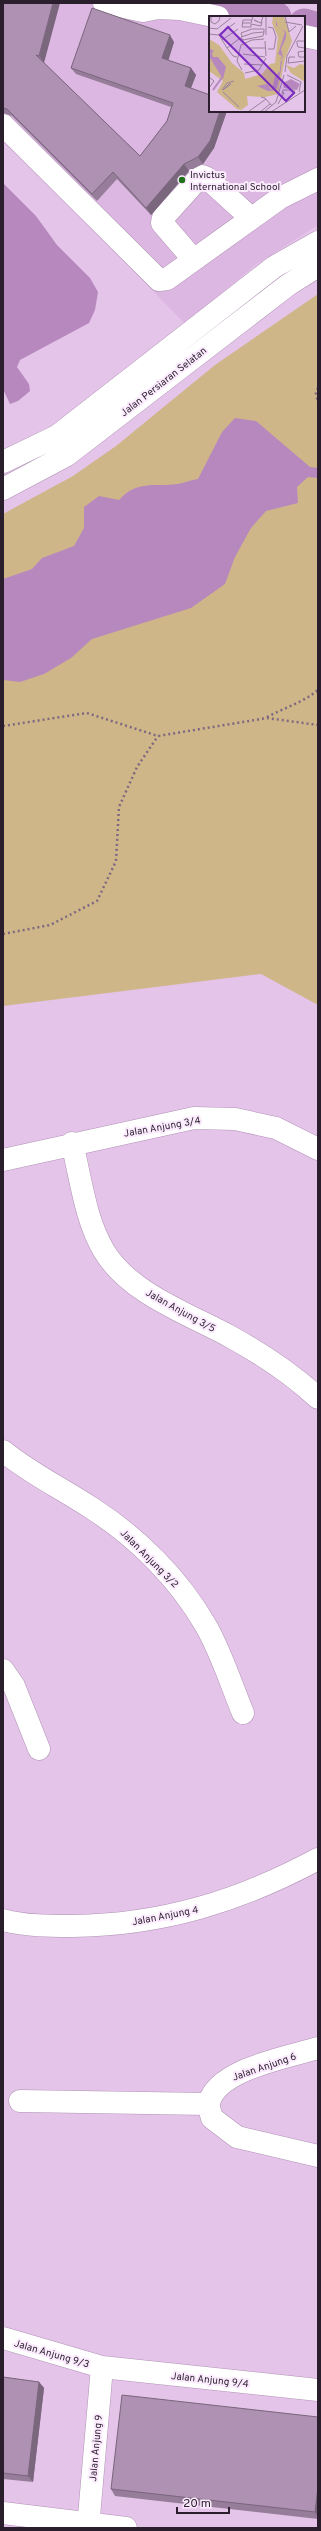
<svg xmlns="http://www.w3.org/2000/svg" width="321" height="2531" font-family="Overpass,sans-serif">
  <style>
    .built { fill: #dcb7e1 }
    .green { fill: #cfb689 }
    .water { fill: #b788be }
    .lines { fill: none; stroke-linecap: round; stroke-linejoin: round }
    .river { stroke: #b788be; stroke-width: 31 }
    .minor-casing { stroke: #b092b5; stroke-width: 23 }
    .path { stroke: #7e6981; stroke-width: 2.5; stroke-dasharray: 2 3; stroke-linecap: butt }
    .minor { stroke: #fff; stroke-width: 22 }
    .wall { fill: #967d9a }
    .shaded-wall { fill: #7a667d }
    .building { fill: #af91b3; stroke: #7a667d }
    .poi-dot { fill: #207119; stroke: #fcebfe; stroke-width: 1.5 }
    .labels { text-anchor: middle; stroke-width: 4; stroke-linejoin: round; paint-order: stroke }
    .poi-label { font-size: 10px; fill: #2a1e2c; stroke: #fcebfe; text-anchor: start }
    .street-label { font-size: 10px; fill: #2a1e2c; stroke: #fcebfe }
    .inset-river { fill: none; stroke: #b788be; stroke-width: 2 }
    .inset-road { fill: none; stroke: #9a829d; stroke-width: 1 }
    .view { fill: #7b2cbf; fill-opacity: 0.15; stroke: #7b2cbf; stroke-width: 2 }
    .inset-edge { fill: none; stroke: #2a1e2c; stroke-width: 2 }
  </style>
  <rect width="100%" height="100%" fill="#e4c4e8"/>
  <path class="built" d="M3,3H220L276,17H210V111H304V24L318,28V225L254,266L185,324L3,136Z"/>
  <path class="green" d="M318,294V1005L261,974L3,1006V514L73,476L116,446L215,365Z"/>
  <path class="water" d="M3,183L36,216L57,245L90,278L98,292L95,310L89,323L20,360L17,367L29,384L30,391L18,401L10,404L3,389Z
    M235,418L256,421L310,467L318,468V478L308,477L297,487L298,503L266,511L251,528L235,557L225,584L191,608L92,639L71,658L44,674L20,682L3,680V579L32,569L42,558L74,546L84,528V507L99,496L119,500C137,480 153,487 177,484C184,483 191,480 198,479L222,432Z"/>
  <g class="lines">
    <path class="river" d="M220,3L276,17
      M304,24L318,28"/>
    <defs>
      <path id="minor" d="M104,3L143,11L158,8L180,9L218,17
        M304,36L318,39
        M3,125L159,280L167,279L280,198L318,179
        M193,259L162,223L163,218L198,179L202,176L207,178L251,218
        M3,462L57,436L274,267L318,242
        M3,489L67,455L288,285L318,266
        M72,1143C81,1179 85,1219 104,1251C130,1294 189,1314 231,1337C262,1354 292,1374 318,1398
        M3,1160L194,1118L235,1119L276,1128L318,1149
        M3,1451C31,1474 63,1489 93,1509C138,1538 179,1579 206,1626C221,1652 231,1684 243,1713
        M3,1670L14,1686L39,1749
        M3,1920C25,1926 50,1926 72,1926C162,1925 240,1901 318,1859
        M318,2048C289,2057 217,2069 209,2103C208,2107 211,2114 212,2118L237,2137L318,2156
        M20,2101L208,2104
        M3,2338L102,2367L318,2390
        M3,2513L126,2528
        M88,2528L102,2367"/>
    </defs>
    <use href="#minor" class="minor-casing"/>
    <path class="path" d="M318,388L316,393L318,403
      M267,717C284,708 304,702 318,690
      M3,726L87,713L158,736L267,718L318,725
      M3,934L50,925L97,901L116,861L119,807L137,767L158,736"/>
    <use href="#minor" class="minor"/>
  </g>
  <path class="wall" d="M3,3L44,63L140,156L167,121L171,107L76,74L71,68L174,42L168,60L191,68L196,75L191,88L210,111H227L214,148L203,164L189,171L151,215L117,179L97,201L12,116L3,113Z
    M3,2377L39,2382L44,2388L33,2482L3,2479Z
    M318,2417V2519L115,2496L111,2489Z"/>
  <path class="shaded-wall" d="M53,3H60L44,63L39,56Z
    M170,35L174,42L167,65L162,58Z
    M191,68L196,75L189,93L185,86Z
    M220,111H227L214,148L203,164L198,157Z
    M184,164L189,171L151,215L146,208Z
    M39,2382L44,2388L33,2482L28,2476Z
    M318,2487V2517L315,2512Z"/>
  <path class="building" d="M3,3H53L39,56L36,55L140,156L167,121L173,103L71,68L92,8L170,35L162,58L191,68L185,86L210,95V111H220L210,141L198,157L184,164L146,208L113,172L92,194L7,109L3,108Z
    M3,2377L39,2382L28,2476L3,2473Z
    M122,2395L318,2417V2487L315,2512L111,2489Z"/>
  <circle class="poi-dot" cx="182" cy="180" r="4"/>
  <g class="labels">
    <g class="poi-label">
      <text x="190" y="178">Invictus<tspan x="190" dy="12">International School</tspan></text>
    </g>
    <g class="street-label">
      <text transform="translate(163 381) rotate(-38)" y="4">Jalan Persiaran Selatan</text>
      <text transform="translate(162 1126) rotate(-10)" y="4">Jalan Anjung 3/4</text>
      <text transform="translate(181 1310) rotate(29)" y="4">Jalan Anjung 3/5</text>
      <text transform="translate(150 1558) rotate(45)" y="4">Jalan Anjung 3/2</text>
      <text transform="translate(165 1915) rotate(-11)" y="4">Jalan Anjung 4</text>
      <text transform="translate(264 2066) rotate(-19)" y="4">Jalan Anjung 6</text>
      <text transform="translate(52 2353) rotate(16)" y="4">Jalan Anjung 9/3</text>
      <text transform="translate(210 2379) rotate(6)" y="4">Jalan Anjung 9/4</text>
      <text transform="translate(95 2448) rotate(-85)" y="4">Jalan Anjung 9</text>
    </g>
  </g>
  <g transform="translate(209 16)">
    <rect width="96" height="96" fill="#e4c4e8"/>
    <path d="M64,0H75L83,25L76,43L69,78L56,81L38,80L39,89L32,94L28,93L8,76L14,65L0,55V23L10,29L23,47L35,57L36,63L53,58L61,48L66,47L69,21L63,7ZM91,48L96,49V66L82,57L77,49L85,52Z" fill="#cfb689"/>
    <path d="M67,4L69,11L76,15L77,16V22L72,33L74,41L72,44L73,46L72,50V54L68,72L63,75H59L48,70L58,68L63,74L66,60L71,55V51L72,43L73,40L69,38L76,16L67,9ZM0,32L5,35L3,37L4,41H9L17,51L14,63L1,42ZM82,63L91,68L88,74L75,72L74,67Z" fill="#b788be"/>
    <path class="inset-river" d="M4,74L14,60"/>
    <path class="inset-road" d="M2,0V6L6,8L10,5L11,0M76,0L80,16L87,10M43,4H34L33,11H42V8L52,10L53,6M49,6L45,4L52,7L54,0M76,6L93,9M33,7H42L44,0M59,11L64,12L67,21L65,33H59M0,12L8,13L22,2M55,16L54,20L34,24L32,21L44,17ZM0,18L9,19L26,7M10,19L18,32M57,19V0M33,20L32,17L43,13H55V16M13,24L29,13M56,25L57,40M96,25H88V28L89,31L96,32M39,32H56M96,35L89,36L90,41H96M34,38L56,41M28,41L24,40L18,32L30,23M86,41H80L79,47L96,45M35,48L53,49M33,54L28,45L32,29L43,24L55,23M76,56L78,40L94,10M36,57L50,54L57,42M78,59L92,66L90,76M0,61L5,65L0,72M13,74L18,67L25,65M14,74L20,68H22L14,74M14,76L30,91M73,78L74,74H85L86,77L78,83M52,81L56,82L63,90M69,88L75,77L73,75M2,96H15M39,96L57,83M51,96L61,88M55,96L67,86L75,59M62,96L96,74"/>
    <path class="view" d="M19,11L85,77L77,85L11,19Z"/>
    <rect width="96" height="96" class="inset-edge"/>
  </g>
  <rect width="321" height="2531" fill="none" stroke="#2a1e2c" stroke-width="8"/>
  <path d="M177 2507v6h52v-6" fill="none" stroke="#2a1e2c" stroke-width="2"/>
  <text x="183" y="2507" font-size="12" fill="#2a1e2c" stroke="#fcebfe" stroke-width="3" paint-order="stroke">20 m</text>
</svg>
